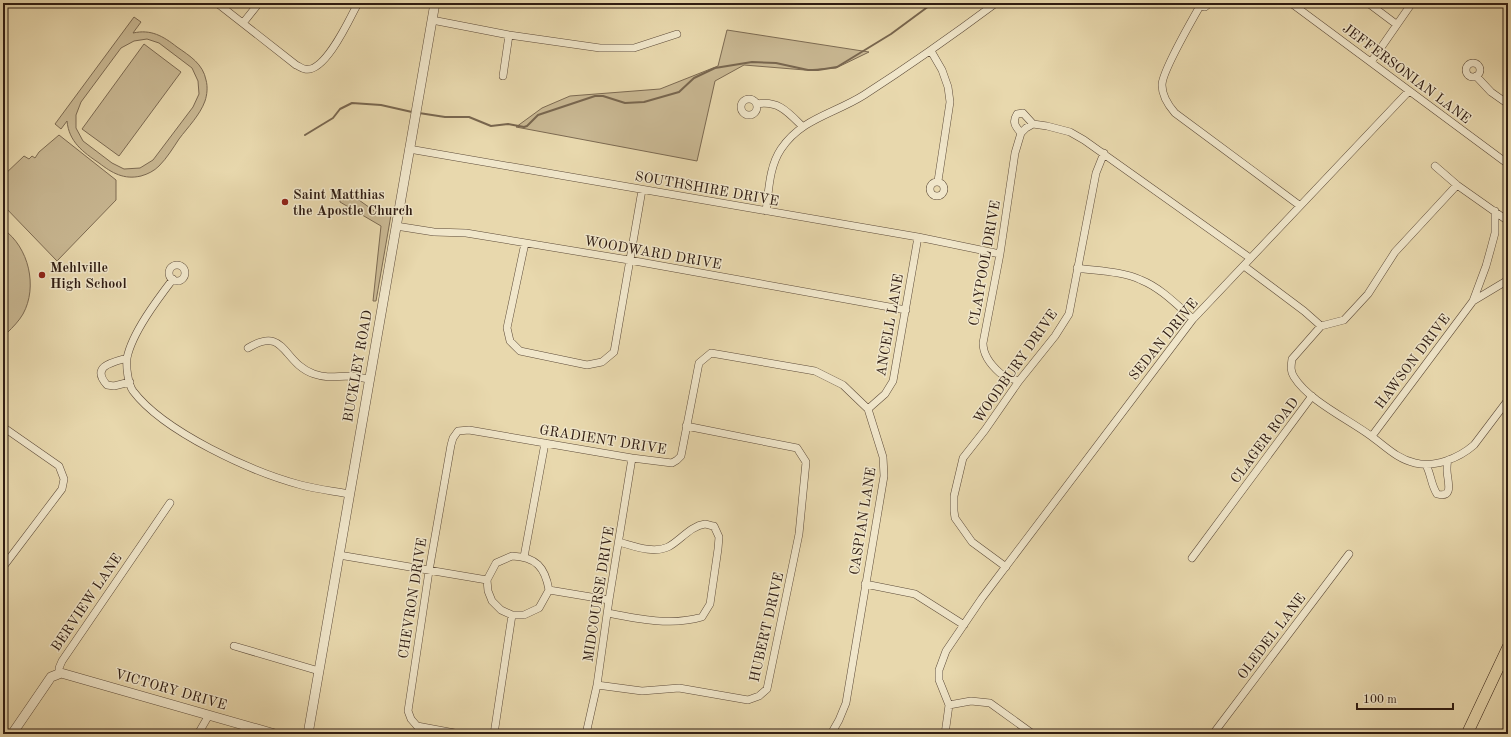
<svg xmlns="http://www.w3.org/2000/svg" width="1511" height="737" font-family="'Old Standard TT',serif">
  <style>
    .green { fill: #c9b893; stroke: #7c6a52; fill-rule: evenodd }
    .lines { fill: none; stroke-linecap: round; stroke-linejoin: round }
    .stream { stroke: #78664f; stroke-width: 2 }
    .minor-casing { stroke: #5d4b39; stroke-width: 8 }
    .tertiary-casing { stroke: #5d4b39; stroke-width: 10 }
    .primary-casing { stroke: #2f1c12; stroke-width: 12 }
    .minor { stroke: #f0e6ca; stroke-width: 7 }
    .tertiary { stroke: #f0e6ca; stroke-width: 9 }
    .primary { stroke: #e8d8ad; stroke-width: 11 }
    .poi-dot { fill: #8f2418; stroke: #f0e6ca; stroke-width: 1.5 }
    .labels { text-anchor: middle; stroke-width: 3; stroke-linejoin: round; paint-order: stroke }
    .street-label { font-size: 14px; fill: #2f1c12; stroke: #f0e6ca }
    .poi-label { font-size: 14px; font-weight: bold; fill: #2f1c12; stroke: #f0e6ca; text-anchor: start }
  </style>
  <rect width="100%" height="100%" fill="#e8d8ad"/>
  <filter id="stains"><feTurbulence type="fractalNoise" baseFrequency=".005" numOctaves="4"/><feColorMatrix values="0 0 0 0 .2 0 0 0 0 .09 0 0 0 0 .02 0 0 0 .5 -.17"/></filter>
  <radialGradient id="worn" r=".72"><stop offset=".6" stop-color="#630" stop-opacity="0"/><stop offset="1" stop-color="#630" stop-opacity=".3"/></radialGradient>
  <path class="green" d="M134,17L141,22L133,33C151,29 163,36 177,47C190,56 203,64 206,80C208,87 207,95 205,101C200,115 188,127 179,139C173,148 167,158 159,166C154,171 148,174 141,176C124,180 112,173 99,163C83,152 69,142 67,121L61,129L55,124ZM147,39L159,43L192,68L198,81L199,94L193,107L153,160L140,168L124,169L112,163L83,141L76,128V115L81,102L121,48L134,41Z
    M727,30L869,52L836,68L805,70L744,65L715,81L697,161L516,127L542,108L570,96L660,89L718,66Z
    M144,44L181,72L119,156L82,129Z
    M59,135L116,180V200L57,261L3,205V176L24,156L29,159L32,156L35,158L39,152Z
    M349,193L380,215L388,213L391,215L376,301H373L381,226L340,202V198Z
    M3,229C29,247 38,287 23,314C19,321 13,327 7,333L3,332Z"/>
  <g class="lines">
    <path class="stream" d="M419,113L445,117H469L491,126L508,124L524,127L527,126L538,115L595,96H603L625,103L644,102L679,92L694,78L715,68L752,62L776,63L808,70H818L837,67L891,34L933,3
      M305,135L333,118L340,109L352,103L381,105L412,112"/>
    <defs>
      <path id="minor" d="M217,3L296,65C299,66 302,69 305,69C325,74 350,18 358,3
        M829,3H831
        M1197,3L1200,6L1205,7L1210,3
        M1291,3L1508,164
        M1368,3L1396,24
        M1200,6C1192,20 1162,72 1162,85C1162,96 1168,105 1175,113L1299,205
        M432,20L509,35L600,48H634L677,34
        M243,23L259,3
        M931,51L942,70L948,87L950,102L938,181
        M1371,62L1412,3
        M1466 70a7 7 0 1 1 14 0a7 7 0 1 1-14 0Z
        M503,76L509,35
        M1476,76L1491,92L1508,104
        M741 107a8 8 0 1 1 16 0a8 8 0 1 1-16 0Z
        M757,104C778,100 788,112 802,126
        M1021,133C1015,126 1012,122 1017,114L1023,113L1033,124
        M409,149L918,237L1000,254
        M1435,166L1457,185L1508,221
        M930 189a7 7 0 1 1 14 0a7 7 0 1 1-14 0Z
        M1457,185L1395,252L1368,294L1344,320L1321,326L1292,359C1291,366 1290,371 1294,377C1309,401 1348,419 1371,436C1385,446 1397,459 1415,463C1435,468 1459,458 1474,445L1508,400
        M766,211C769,190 769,167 781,149C802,118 834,114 864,95C909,66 953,35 996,3
        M396,226L434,232L466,233L629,260L906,310
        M525,243L507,328L510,341L520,351L587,365L602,362L614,352L642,190
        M169 273a8 8 0 1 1 16 0a8 8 0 1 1-16 0Z
        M1244,266L1304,311L1321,326
        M1077,268C1097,271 1122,271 1141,280C1161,288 1177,305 1193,319
        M173,279C157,300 132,333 127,358C126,367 128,384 133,391C164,432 252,472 301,485C316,489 333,491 349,494
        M1473,301L1508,280
        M248,348C286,325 282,363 314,374C329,379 336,376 351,376C357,377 363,378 369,379
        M127,358C113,362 90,366 107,385L114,386L130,382
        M1019,381C1013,379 1005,377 1000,373C992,366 983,355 983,343L1000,254L1015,153L1021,133L1026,128L1033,124L1047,126L1070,132L1084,140L1250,258
        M868,409L885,394L893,381L918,237
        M3,427L59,466L64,479L62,489L3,567
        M1372,436L1473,301L1486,266L1491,248L1495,233V211
        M1426,465C1431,474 1431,485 1437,494C1455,499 1447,480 1447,470C1447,467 1447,463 1448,460
        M339,555L487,580
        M512,556C536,557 545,567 549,590L539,608L524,615H512L501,610L492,601L488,591L487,580L496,563Z
        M524,557L545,443
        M1192,558L1312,396
        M1006,567L972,542L955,518L954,511V496L963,458L985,430L1019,381L1055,336L1069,314L1096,173L1104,153
        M865,584L915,594L964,625
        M549,590L609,600
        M608,613C638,619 672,626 702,617L710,604L718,549L719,537L714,526C711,526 707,524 705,524C690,526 680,541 668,547C653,554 634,546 619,542
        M234,646L319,671
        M59,673V668L62,661L170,503
        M597,685L642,691L679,688L748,700L759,696L767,689L799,534L806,462L797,448L686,426
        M949,705L971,701L990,703L1033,734
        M198,734L209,715
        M460,734L417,726L411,719L408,711L429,571L451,445L453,438L458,431L469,430L632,458L672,463L677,460L681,456L699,363L711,353L815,371L843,385L868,409L883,457L884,476L846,703L839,720L831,734
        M494,734L512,615
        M586,734L597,685L609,600L632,458
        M945,734L949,705L939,680V670L946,651L982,598L1193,319L1409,91
        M1213,734L1349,554"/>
      <path id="tertiary" d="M12,734L51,677L61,673L275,734
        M308,734L435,3"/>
      <path id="primary" d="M1467,734L1508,647"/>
    </defs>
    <use href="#minor" class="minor-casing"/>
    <use href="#tertiary" class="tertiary-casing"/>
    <use href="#primary" class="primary-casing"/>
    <use href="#minor" class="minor"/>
    <use href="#tertiary" class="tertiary"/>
    <use href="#primary" class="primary"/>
  </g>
  <g class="poi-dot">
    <circle cx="285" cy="202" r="4"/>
    <circle cx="42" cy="275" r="4"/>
  </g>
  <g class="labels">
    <g class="street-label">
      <text transform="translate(1407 73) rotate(37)" y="5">JEFFERSONIAN LANE</text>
      <text transform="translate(707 188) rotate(10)" y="5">SOUTHSHIRE DRIVE</text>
      <text transform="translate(653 252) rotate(10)" y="5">WOODWARD DRIVE</text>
      <text transform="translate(984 263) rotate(-80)" y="5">CLAYPOOL DRIVE</text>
      <text transform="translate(889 325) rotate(-80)" y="5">ANCELL LANE</text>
      <text transform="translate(1163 339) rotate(-51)" y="5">SEDAN DRIVE</text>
      <text transform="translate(1412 361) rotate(-53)" y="5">HAWSON DRIVE</text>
      <text transform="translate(357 366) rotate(-80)" y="5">BUCKLEY ROAD</text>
      <text transform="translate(1015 366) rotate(-55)" y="5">WOODBURY DRIVE</text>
      <text transform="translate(603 439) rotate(9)" y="5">GRADIENT DRIVE</text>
      <text transform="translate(1264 440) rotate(-53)" y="5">CLAGER ROAD</text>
      <text transform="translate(862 521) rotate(-81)" y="5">CASPIAN LANE</text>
      <text transform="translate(598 594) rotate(-81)" y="5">MIDCOURSE DRIVE</text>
      <text transform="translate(412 598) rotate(-81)" y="5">CHEVRON DRIVE</text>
      <text transform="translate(86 602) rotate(-56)" y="5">BERVIEW LANE</text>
      <text transform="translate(766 627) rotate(-77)" y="5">HUBERT DRIVE</text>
      <text transform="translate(1271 636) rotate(-53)" y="5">OLEDEL LANE</text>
      <text transform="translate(171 689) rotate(16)" y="5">VICTORY DRIVE</text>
    </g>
    <g class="poi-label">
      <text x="293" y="199">Saint Matthias<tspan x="293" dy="16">the Apostle Church</tspan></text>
      <text x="50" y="272">Mehlville<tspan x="50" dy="16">High School</tspan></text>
    </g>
  </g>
  <rect width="1511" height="737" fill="none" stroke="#e8d8ad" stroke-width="16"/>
  <rect x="4" y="4" width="1503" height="729" fill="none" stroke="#2f1c12" stroke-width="2"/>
  <rect x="8" y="8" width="1495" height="721" fill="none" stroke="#2f1c12"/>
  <path d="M1357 703v6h96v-6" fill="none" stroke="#2f1c12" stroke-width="2"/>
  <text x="1363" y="703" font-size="12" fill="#2f1c12" stroke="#f0e6ca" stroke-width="3" paint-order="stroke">100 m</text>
  <rect width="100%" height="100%" filter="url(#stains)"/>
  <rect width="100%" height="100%" fill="url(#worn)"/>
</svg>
